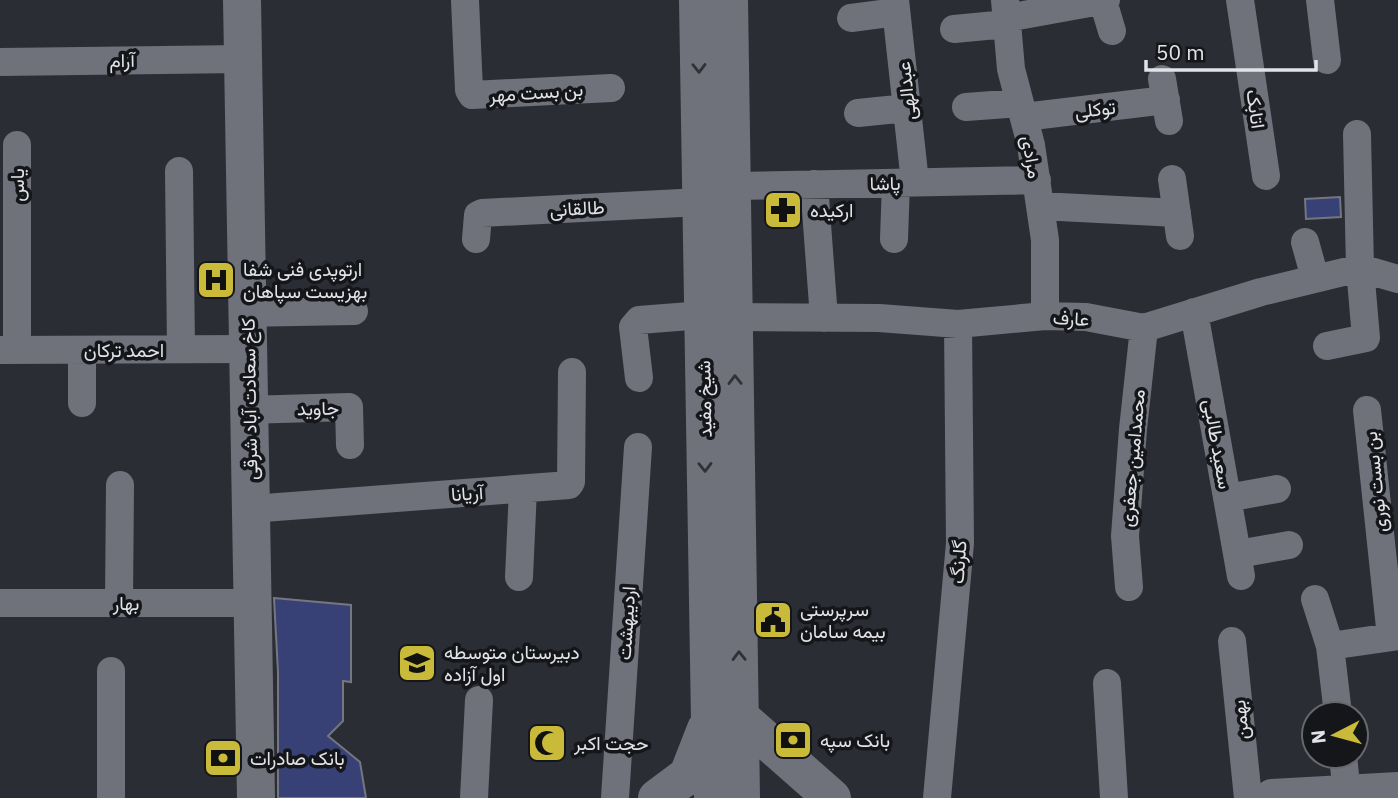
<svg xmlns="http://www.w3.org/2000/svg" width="1398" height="798" font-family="'IBM Plex Sans',Vazirmatn,sans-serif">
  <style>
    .building { fill: #374175; stroke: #747680; stroke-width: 2 }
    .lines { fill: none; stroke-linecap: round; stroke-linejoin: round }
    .street { stroke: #6f727b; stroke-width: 28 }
    .secondary { stroke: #6f727b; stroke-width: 38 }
    .oneway { stroke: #303236 }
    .labels { text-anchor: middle; stroke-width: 7; stroke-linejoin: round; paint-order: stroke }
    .street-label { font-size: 19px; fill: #e2e3e9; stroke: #151619 }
    .poi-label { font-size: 19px; fill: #e2e3e9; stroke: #151619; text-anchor: start }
  </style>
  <rect width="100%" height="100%" fill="#2b2d35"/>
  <path class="building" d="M1340,197L1341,217L1306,219L1305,199Z
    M274,598L351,605V682L343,681V721L328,736L360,762L366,798H278V672Z"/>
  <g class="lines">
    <path class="street" d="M465,0L469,90L472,95L611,88
      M895,0L915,182
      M1005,0L1011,69L1031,145L1045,240V316
      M1240,0L1266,176
      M1320,0L1327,60
      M1103,1L1112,31
      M851,18L896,12
      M1007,18L1106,0
      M954,29L1007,24
      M0,62L243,59
      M1162,79L1169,121
      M966,107L1020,103
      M858,113L907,108
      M1024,117L1166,100
      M179,171L181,349
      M1172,179L1180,236
      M814,184L824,318
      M733,186L1037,180
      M1040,206L1177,213
      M476,239L478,215L482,213L701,202
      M894,239L896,183
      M1305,242L1315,278
      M1194,312L1241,576
      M247,313L354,311
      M735,317L879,318L958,324L1045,316L1086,317L1144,328L1261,292L1360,268L1398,279
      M1327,346L1366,338L1360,268L1357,134
      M0,350L248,349
      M17,350V145
      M639,378L633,327L639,320L703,315
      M82,403V350
      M249,410L349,407L350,445
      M1367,410L1391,637
      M1227,498L1277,489
      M251,509L569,485L571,482L572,372
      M1238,554L1289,545
      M519,577L523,489
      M1129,587L1125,536L1133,429L1144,328
      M1315,599L1330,646
      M0,603H252
      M119,603L120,485
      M1232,641L1248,798
      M1107,683L1114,798
      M1338,714L1330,646L1398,636
      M1343,756L1347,794
      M111,798V671
      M474,798L479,700
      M615,798L638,447
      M937,798L960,543L958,324"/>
    <path class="secondary" d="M242,0L256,798
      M698,0L710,721L713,798
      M729,0L741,798
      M740,717L832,798
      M657,798L688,775L706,729
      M1272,798L1398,791"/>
  </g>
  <defs><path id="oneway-chevron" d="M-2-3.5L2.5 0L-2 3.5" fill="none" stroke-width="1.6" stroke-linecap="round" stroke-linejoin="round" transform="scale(1.75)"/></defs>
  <g class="oneway">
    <use href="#oneway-chevron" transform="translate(699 68) rotate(89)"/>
    <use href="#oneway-chevron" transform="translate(735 380) rotate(-91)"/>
    <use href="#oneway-chevron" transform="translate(705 467) rotate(89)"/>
    <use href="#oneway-chevron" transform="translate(739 656) rotate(-91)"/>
  </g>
  <defs>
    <symbol id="pharmacy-square" viewBox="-11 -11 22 22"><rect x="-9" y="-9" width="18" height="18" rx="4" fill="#c9ba3a" stroke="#151619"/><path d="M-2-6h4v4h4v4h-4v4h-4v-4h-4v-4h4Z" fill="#111"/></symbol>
    <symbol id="hospital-square" viewBox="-11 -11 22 22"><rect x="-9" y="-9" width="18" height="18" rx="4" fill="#c9ba3a" stroke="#151619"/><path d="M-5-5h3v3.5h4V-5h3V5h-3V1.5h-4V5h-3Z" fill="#111"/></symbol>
    <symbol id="civic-square" viewBox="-11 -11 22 22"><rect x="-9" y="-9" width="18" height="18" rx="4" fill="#c9ba3a" stroke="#151619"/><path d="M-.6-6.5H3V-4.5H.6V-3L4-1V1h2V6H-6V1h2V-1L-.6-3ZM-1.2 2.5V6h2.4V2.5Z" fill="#111"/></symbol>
    <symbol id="school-square" viewBox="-11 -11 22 22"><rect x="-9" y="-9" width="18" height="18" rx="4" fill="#c9ba3a" stroke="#151619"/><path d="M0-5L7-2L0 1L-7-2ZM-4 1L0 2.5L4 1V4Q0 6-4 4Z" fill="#111"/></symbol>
    <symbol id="bank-square" viewBox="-11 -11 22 22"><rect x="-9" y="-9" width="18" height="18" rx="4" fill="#c9ba3a" stroke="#151619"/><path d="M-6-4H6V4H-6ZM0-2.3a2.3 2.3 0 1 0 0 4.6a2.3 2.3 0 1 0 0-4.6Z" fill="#111"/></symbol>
    <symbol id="mosque-square" viewBox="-11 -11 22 22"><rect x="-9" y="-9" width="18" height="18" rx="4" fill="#c9ba3a" stroke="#151619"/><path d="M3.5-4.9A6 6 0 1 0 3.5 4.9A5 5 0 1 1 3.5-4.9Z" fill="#111"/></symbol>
  </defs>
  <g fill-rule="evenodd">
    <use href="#pharmacy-square" x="761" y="188" width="44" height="44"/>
    <use href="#hospital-square" x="194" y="258" width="44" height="44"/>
    <use href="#civic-square" x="751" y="598" width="44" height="44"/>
    <use href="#school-square" x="395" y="641" width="44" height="44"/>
    <use href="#bank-square" x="771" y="718" width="44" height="44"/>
    <use href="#mosque-square" x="525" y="721" width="44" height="44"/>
    <use href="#bank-square" x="201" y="736" width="44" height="44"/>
  </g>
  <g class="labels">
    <g class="street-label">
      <text transform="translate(122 60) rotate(-1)" y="7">آرام</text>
      <text transform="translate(906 91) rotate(-96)" y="7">عبدالهی</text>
      <text transform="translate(536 92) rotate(-4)" y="7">بن بست مهر</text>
      <text transform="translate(1095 109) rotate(-7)" y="7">توکلی</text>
      <text transform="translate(1256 109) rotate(82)" y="7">اتابک</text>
      <text transform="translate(1032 157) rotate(80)" y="7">مرادی</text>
      <text transform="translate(885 183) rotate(-1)" y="7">پاشا</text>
      <text transform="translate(17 185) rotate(-90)" y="7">یاس</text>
      <text transform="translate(577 208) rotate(-3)" y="7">طالقانی</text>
      <text transform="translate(1071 318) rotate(3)" y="7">عارف</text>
      <text x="124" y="357">احمد ترکان</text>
      <text transform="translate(249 399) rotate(-91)" y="7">کاخ سعادت آباد شرقی</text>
      <text transform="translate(704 399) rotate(-91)" y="7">شیخ مفید</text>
      <text transform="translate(318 408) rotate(-1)" y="7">جاوید</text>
      <text transform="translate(1218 444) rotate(80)" y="7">سعید طالبی</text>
      <text transform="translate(1132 458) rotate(-85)" y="7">محمدامین جعفری</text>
      <text transform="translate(1375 482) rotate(-96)" y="7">بن بست نوری</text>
      <text transform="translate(467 493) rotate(-4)" y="7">آریانا</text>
      <text transform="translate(958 562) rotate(-86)" y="7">گلرنگ</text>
      <text x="126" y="610">بهار</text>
      <text transform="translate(626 623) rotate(-86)" y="7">اردیبهشت</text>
      <text transform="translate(1240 720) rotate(-96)" y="7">بهمن</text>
    </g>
    <g class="poi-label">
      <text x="810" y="217">ارکیده</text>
      <text x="243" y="276">ارتوپدی فنی شفا<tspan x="243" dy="22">بهزیست سپاهان</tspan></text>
      <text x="800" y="616">سرپرستی<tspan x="800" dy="22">بیمه سامان</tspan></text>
      <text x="444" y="659">دبیرستان متوسطه<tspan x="444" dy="22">اول آزاده</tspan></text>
      <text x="820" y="747">بانک سپه</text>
      <text x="574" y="750">حجت اکبر</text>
      <text x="250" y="765">بانک صادرات</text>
    </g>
  </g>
  <g transform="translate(1335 735) rotate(264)"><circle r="33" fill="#151619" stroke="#67686c" stroke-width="2"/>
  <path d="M0-5L12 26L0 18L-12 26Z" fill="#c9ba3a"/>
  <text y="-10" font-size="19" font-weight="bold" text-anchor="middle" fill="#e2e3e9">N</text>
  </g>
  <path d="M1146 60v10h170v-10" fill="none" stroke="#e2e3e9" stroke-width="3.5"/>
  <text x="1156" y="60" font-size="21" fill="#e2e3e9" stroke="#151619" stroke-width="5" paint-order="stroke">50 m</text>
</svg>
